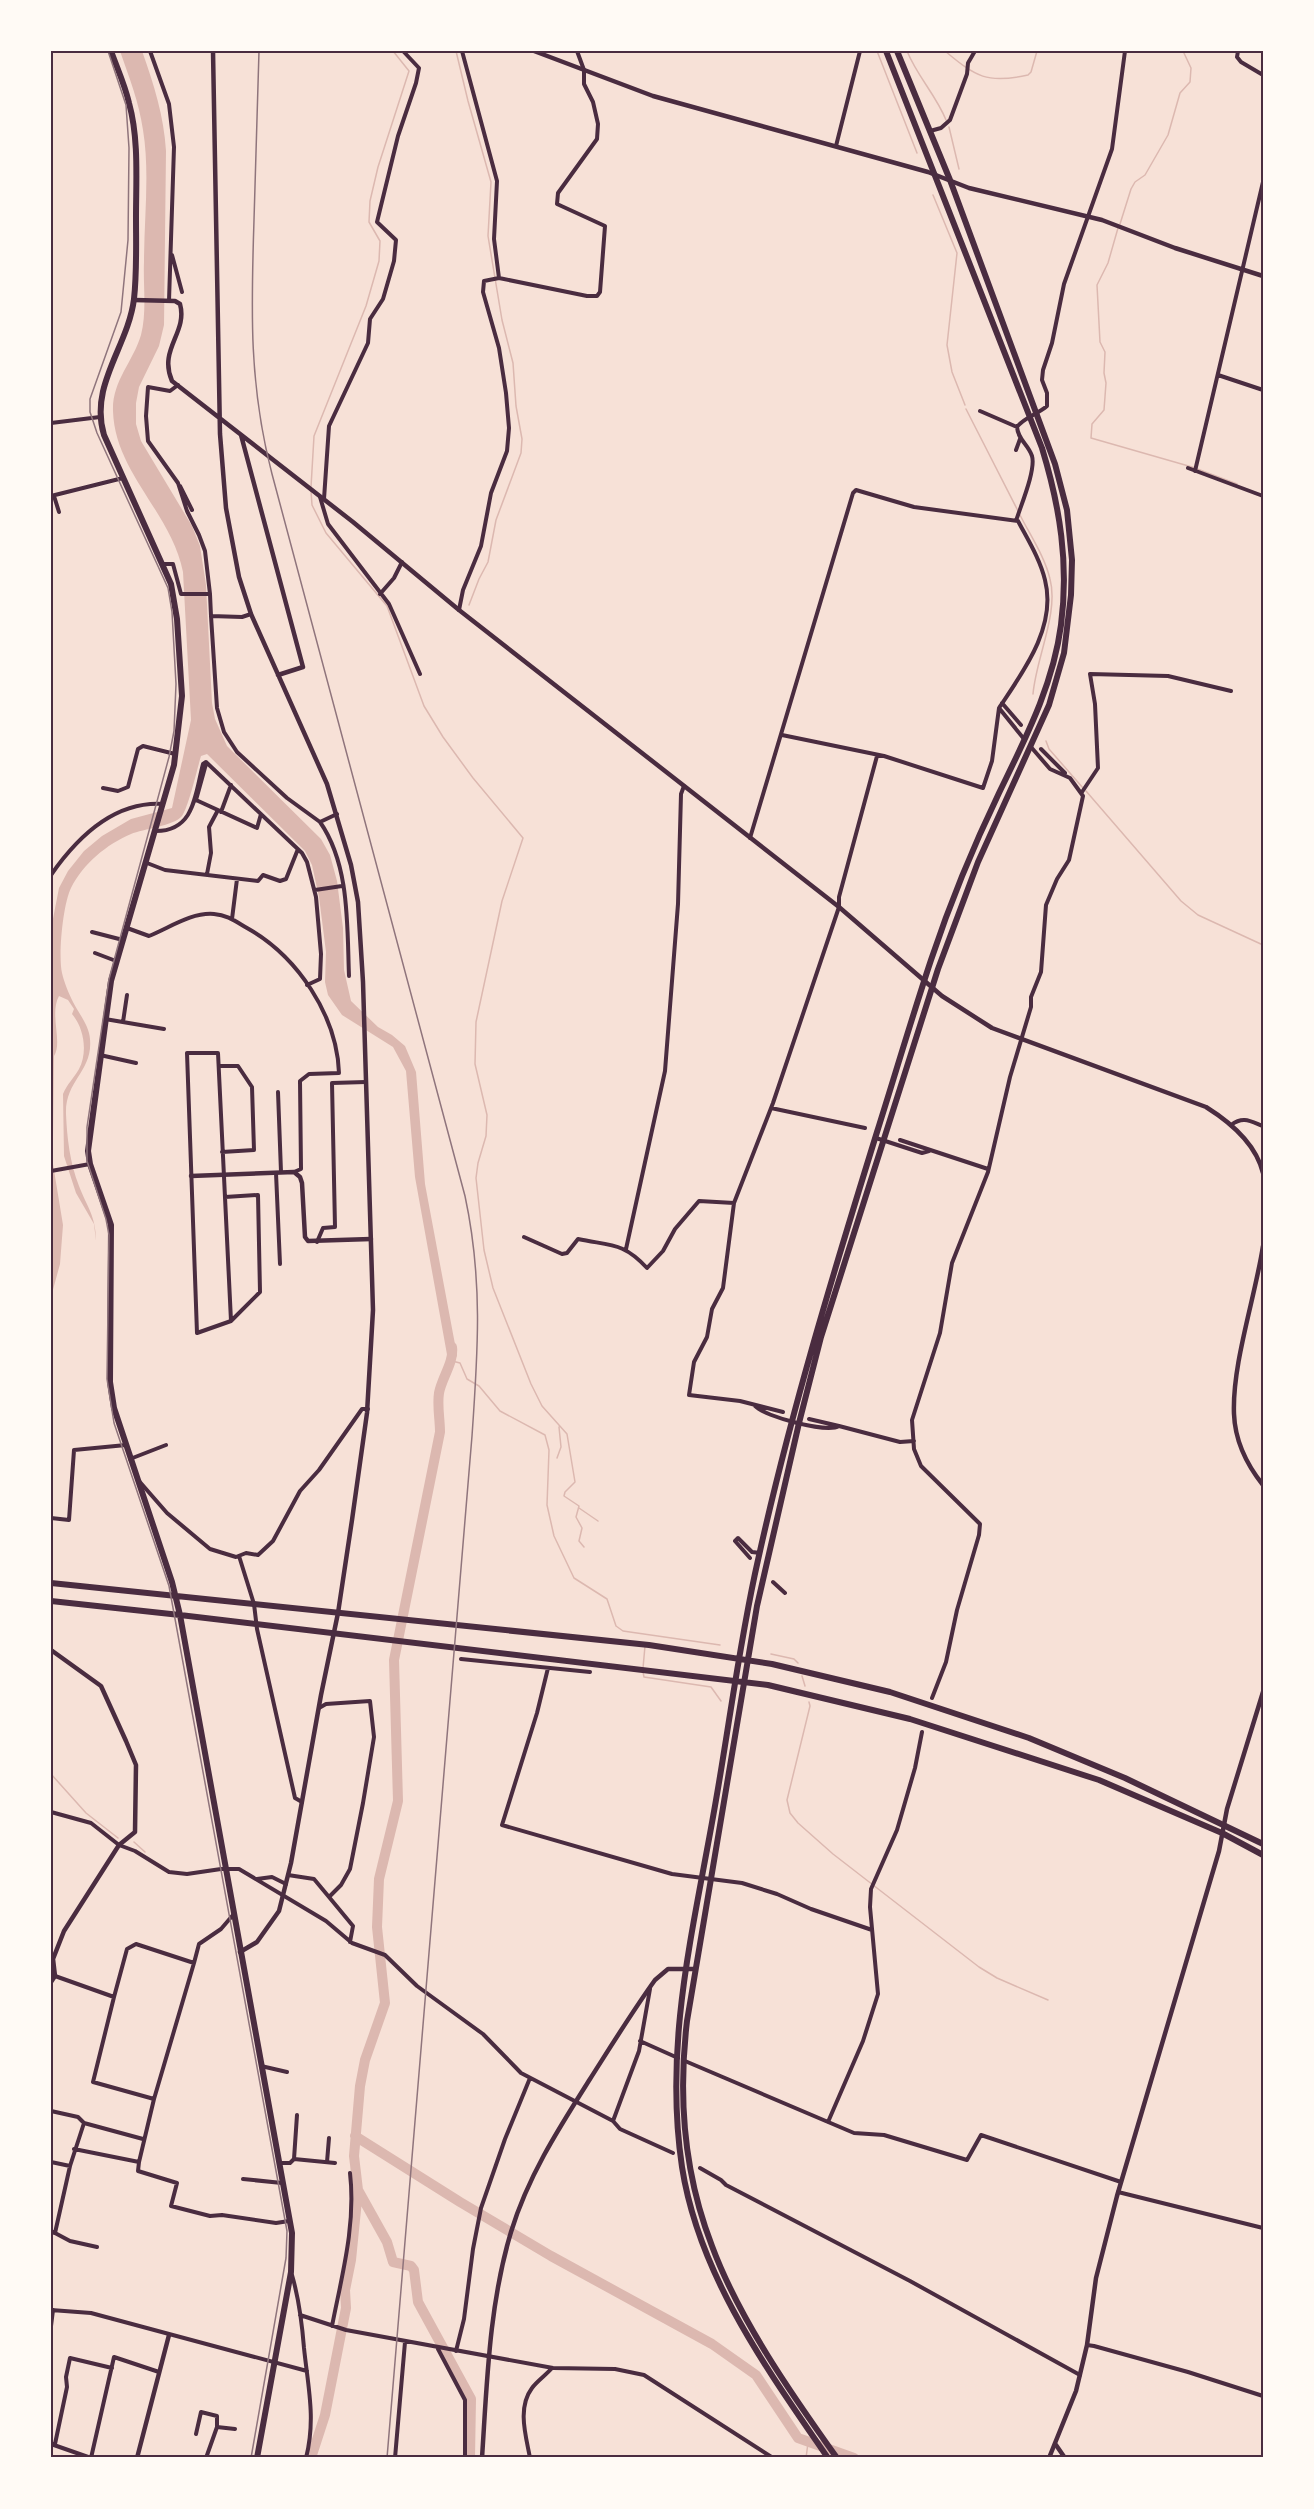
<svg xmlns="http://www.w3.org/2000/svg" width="1314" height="2509" font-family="'Crimson Pro',serif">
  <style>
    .water { fill: #dcb8b0 }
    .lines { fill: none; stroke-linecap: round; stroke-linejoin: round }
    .stream { stroke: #dcb8b0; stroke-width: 1.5 }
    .river { stroke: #dcb8b0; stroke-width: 10 }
    .minor { stroke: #4a2c40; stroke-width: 4 }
    .tertiary { stroke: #4a2c40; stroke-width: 4.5 }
    .secondary { stroke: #4a2c40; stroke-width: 4.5 }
    .trunk { stroke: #4a2c40; stroke-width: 6 }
    .tram { stroke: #8f747c; stroke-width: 1.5 }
    .rail { stroke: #8f747c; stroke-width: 1.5 }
    .neatline { fill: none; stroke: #4a2c40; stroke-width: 2 }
  </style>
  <rect width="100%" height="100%" fill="#f7e1d7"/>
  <path class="water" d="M120,51H142C154,85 164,116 166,151L164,325L159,346L139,387L136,403V424L141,441L192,526L200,546L206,585L212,703L215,719L227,746L321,839L330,855L337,881L343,928L344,970L351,1001L378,1027L392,1035L405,1046L416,1072L425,1184L457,1355L455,1360H448L415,1177L406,1071L393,1047L342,1015L328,995L325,982L326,952L319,897L312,865L305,851L207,754L201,756C197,769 189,806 182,816C174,826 143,829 131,834C107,844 83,864 71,888C63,904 58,955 62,973C64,982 69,994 73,1002C79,1014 89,1025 90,1039C93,1072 65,1080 66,1114C67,1138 70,1163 79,1186C87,1207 96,1216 96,1241L94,1224L76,1193L64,1156L63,1094C67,1084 74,1078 79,1069C88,1052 84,1028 72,1014L74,1009L68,1000L59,996C49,1014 63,1042 54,1056L53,1138L51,1142V929L59,888L68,871L84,851L102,836L131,819L172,808L191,720L183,572C171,512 115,473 113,411C112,381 133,362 141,335C147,312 143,285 144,262C144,219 150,172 143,130C139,102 129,77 120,51Z
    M51,1152L63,1225L60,1264L51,1297Z"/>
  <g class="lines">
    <path class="stream" d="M456,51L468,101L491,182L488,236L502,320L513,363L516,406L522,439L521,453L496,520L488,562L479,579L469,605
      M877,51L917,153
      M907,51C917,76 936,95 946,120
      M945,51C976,77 987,84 1028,75L1031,72L1037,51
      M949,127L959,169
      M933,195L957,253L947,345L952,372L965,405
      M1120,224L1131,189L1135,182L1145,175L1168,135L1180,93L1190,82L1191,68L1183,51
      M1118,228L1108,263L1097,285L1100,342L1105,352L1104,373L1106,383L1104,410L1092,424L1091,438L1192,467L1237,484
      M966,409L1018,511
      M311,487L314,436L366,306L379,261L380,241L369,222L370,201L378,167L409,71L393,51
      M311,491L312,505L326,533L387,606L424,706L443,737L473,778L523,838L502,901L476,1022L475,1064L487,1115L486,1136L478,1163L476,1178L484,1250L493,1288L531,1384L542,1406L567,1434L575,1482L565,1492L564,1496L579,1506L576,1517L582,1528L579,1541L584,1547
      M1020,515C1030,535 1045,557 1050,579C1059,613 1036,658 1033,694
      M1046,741L1049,749L1083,788
      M1086,791L1181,901L1198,915L1263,945
      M452,1361L460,1363L467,1379L479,1386L500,1411L545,1435L549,1450L547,1505L554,1536L574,1578L607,1599L616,1626L623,1631L720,1645
      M557,1458L561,1447L559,1427
      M579,1508L598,1521
      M771,1654L794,1659L798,1663
      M643,1668L645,1646
      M643,1672L644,1677L711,1687L721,1701
      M802,1676L805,1686
      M809,1702L810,1706L787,1800L790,1813L798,1823L833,1854L979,1967L997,1978L1048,2000
      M51,1774L86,1813L118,1838
      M134,1842L145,1852
      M806,2458L808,2443"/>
    <path class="river" d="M355,2136L460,2202L551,2256L712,2344L756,2375L798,2438L854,2458
      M358,2190L387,2242L393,2262L411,2266L414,2270L418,2302L471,2399L470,2458
      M311,2458L325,2415L346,2308L345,2290L351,2260L358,2190L354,2156L360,2086L365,2060L385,2003L377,1927L379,1879L398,1801L394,1660L440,1432C440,1419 437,1406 439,1393C442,1377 454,1363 452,1347"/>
    <path class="minor" d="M150,51L169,104L174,147L169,301
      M462,51L497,181L494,239L499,278
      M1238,51L1237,57L1241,62L1263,75
      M930,131L941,128L950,120L967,74L968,63L975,51
      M836,146L860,51
      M172,255L182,292
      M1218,375L1263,390
      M178,385L170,391L148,387L146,416L148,441L178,483L187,511L199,535L205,551L210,594
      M980,411L1017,427
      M51,423L100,417
      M1016,450L1020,439
      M1188,468L1263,496
      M1195,471L1263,182
      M180,486L192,510
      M51,496L123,478
      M54,496L59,512
      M320,497L328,524L389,604L420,674
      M324,499L329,426L368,343L370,319L383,299L394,261L396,240L377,222L398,136L416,83L419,68L403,51
      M1016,521C1021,505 1036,470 1032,456C1028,444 1018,440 1017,427C1023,418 1038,414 1047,406V393L1042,380L1043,370L1052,343L1064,284L1112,149L1125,51
      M164,564H173L181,594H210L211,616L242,617L251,614
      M380,594L394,578L402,562
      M459,610L463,590L481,546L491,493L507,451L509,428L506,393L499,348L483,292L484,281L499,278L587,296H597L600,292L605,226L557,204L558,193L597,139L598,124L593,102L584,84V70L577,51
      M211,616L217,708L224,732L237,752L287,798L320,822
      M1002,703L1021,725
      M782,735L884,756L983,788L992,761L999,708
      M1041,749L1065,773
      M206,764L196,800L257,828L261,814
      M103,788L118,791L128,787L138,749L143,746L175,754
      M1082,792L1098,768L1095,704L1090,674L1168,676L1231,691
      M221,812L231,785
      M337,814L320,822C350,865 347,926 349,976
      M156,831C195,831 195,794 203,764L206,762L302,853L307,862L316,897L321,954L320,979L307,985
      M750,838L853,493L856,490L914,507L1018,521C1028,540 1040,559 1045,580C1057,627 1023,672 999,708L1024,739
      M147,863L165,870L258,881L263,875L280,881L286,879L298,849
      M207,874L211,853L209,827L218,810
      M51,875C76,839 114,801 163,804
      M315,890L342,886
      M232,919L237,879
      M127,928L149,936C169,928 192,912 214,914C227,915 235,921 247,928C297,956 337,1015 339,1073L309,1074L300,1081L301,1169L294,1172
      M92,932L123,940
      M95,953L116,961
      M105,1019L164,1029
      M123,1022L127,995
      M100,1055L136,1063
      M219,1066H238L252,1087L254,1150L222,1152
      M278,1092L281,1172
      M771,1108L865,1128
      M1231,1125C1243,1116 1250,1121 1263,1126
      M876,1138L922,1153L929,1151
      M900,1140L988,1169
      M51,1171L90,1164
      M276,1173L280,1264
      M225,1197L258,1195L260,1292L231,1321L197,1333L187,1053H218L231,1321
      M734,1203L723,1288L712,1309L707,1337L694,1362L689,1395L740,1401L783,1412
      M524,1237L562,1254L567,1253L578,1239C611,1246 623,1242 647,1268L663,1251L675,1229L699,1201L734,1203L773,1103L839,907V897L877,756
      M317,1242L323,1228L335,1227L332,1083L366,1082
      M626,1249L665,1071L678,904L681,794L684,786
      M755,1406C765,1417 827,1433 839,1426L900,1442L914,1441
      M809,1419L839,1426
      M130,1459L166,1445
      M139,1481L167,1513L210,1549L236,1557L246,1553L258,1555L273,1541L300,1491L319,1470L362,1409H368
      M51,1518L69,1520L74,1450L126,1445
      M239,1556L254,1604L257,1629L295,1798L302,1802
      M750,1558L735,1541L738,1538L752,1552L760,1553
      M773,1582L785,1593
      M461,1659L590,1672
      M548,1668L537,1713L502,1825L672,1874L742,1883L777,1894L811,1909L872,1930
      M932,1698L946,1662L957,1610L979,1535L980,1524L921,1466L914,1449L912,1420L940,1333L952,1263L988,1172L1010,1077L1031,1007V997L1041,972L1046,905L1057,879L1069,860L1083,796L1070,778L1050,769L1031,747
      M51,1812L91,1823L119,1845L135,1851L169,1872L187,1874L221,1869H239L326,1921L352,1943L385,1955L417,1986L483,2034L521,2073L613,2121L620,2129L673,2153
      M288,1875L314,1879L329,1897L341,1885L350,1869L363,1803L374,1737L370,1701L326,1704L319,1708
      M257,1879L272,1877L286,1884
      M329,1897L353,1926L350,1942
      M194,1963L199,1944L221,1929L233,1915
      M55,1976L114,1997L127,1949L136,1944L194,1963L154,2099L93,2082L114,1997
      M640,2041L678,2058
      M685,2061L854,2133L884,2135L967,2160L981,2135L1121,2182
      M261,2066L287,2072
      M51,2111L78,2117L84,2123L70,2166L51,2162
      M613,2121L639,2051L650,1989
      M828,2122L863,2041L878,1994L870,1907L871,1889L897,1830L915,1768L922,1732
      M84,2123L143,2139
      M74,2149L139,2162L154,2099
      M294,2159L335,2163
      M139,2162L138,2171L177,2183L171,2206L210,2216L222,2215L276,2223L289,2221
      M327,2162L329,2138
      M279,2163H290L294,2159L297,2115
      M700,2168L721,2180L726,2185L910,2281L1080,2375
      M243,2179L282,2183
      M1118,2192L1263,2228
      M51,2232L55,2233L70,2166
      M55,2233L70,2241L97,2247
      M292,2275C299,2299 302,2323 304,2348C308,2387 316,2419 306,2458
      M51,2310L91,2313L307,2371
      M300,2315L346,2330L553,2368L615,2369L644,2375L773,2458
      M51,2326L53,2310
      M332,2326C342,2275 356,2225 350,2173
      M1087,2345L1094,2346L1188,2372L1263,2396
      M438,2349L465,2400V2458
      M456,2351L464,2319L473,2249L481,2208L505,2139L530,2078
      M217,2427L235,2429
      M196,2434L201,2412L217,2416V2427L206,2458
      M51,2444L91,2458
      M55,2444L67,2387L66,2377L70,2358L112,2368
      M91,2458L114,2357L159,2372
      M395,2458L405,2342
      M530,2458C526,2436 517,2408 532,2388C537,2381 546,2375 552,2368"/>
    <path class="tertiary" d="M534,51L653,96L928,172L969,188L1102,220L1175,248L1263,276
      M191,1176L294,1172L300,1177L302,1183L305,1237L308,1241L371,1239
      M51,1650L101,1686L126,1741L136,1765L135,1832L119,1845L64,1931L53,1959L55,1976L51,1982
      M1056,2445L1065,2458
      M137,2458L169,2335
      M482,2458C487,2383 489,2305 511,2232C528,2176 559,2128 590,2079C611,2046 632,2012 655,1980L668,1969H695"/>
    <path class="secondary" d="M213,51L220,434L226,508L239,577L251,614L327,784L351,865L358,902L363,982L373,1310L367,1413L352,1520L338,1613L321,1695L291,1863L279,1911L257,1942L240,1952
      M134,300L175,301L180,304C188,333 158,349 172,381L353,522L459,610L839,907L942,996L992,1028L1206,1107C1230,1122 1256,1144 1263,1173
      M241,435L303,667L278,675
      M1263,1246C1255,1298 1232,1364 1234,1414C1235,1440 1247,1465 1263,1485
      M1049,2458L1076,2391L1087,2345L1096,2278L1117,2196L1219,1851L1227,1809L1263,1692"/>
    <path class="trunk" d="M111,51C117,68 125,85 129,103C139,139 136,180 136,217C136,244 137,272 134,299C128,347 89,385 104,435L171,584L177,619L182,696L174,765L111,981L88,1151L90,1164L111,1225L110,1382L114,1408L172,1582L180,1615L292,2233L291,2272L257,2458
      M51,1583L649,1645L772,1664L890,1692L1029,1738L1125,1778L1263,1844
      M51,1601L180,1615L768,1685L910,1719L1099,1780L1222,1833L1263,1855
      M828,2458C767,2369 699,2276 682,2167C663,2041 695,1923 716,1800C730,1720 740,1639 758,1560C790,1415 833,1274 877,1132C895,1075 912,1017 931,960C950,903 973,847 999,793C1025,739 1053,686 1061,625C1069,564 1060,507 1042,448L886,51
      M837,2458C792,2395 739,2319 712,2246C684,2174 678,2097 687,2021L757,1606L799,1423L821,1337L938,969L978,862L1049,705L1064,653L1071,595L1072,560L1067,510L1055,464L950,180L897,51"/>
    <path class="tram" d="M108,51L126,105L129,148L128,240L121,312L90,399V412L97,433L168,588L172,612L176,684L174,731L169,757L109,979L87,1127V1161L106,1219L109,1235L107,1379L114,1423L169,1586L287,2231L286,2258L251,2458"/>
    <path class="rail" d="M259,51C257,107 256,164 254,220C251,311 249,386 272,474L465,1196C483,1280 478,1351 472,1436L387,2458"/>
  </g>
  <rect width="1314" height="2509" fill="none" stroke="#fffaf5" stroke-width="105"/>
  <rect x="52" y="52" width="1210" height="2404" class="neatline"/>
</svg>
